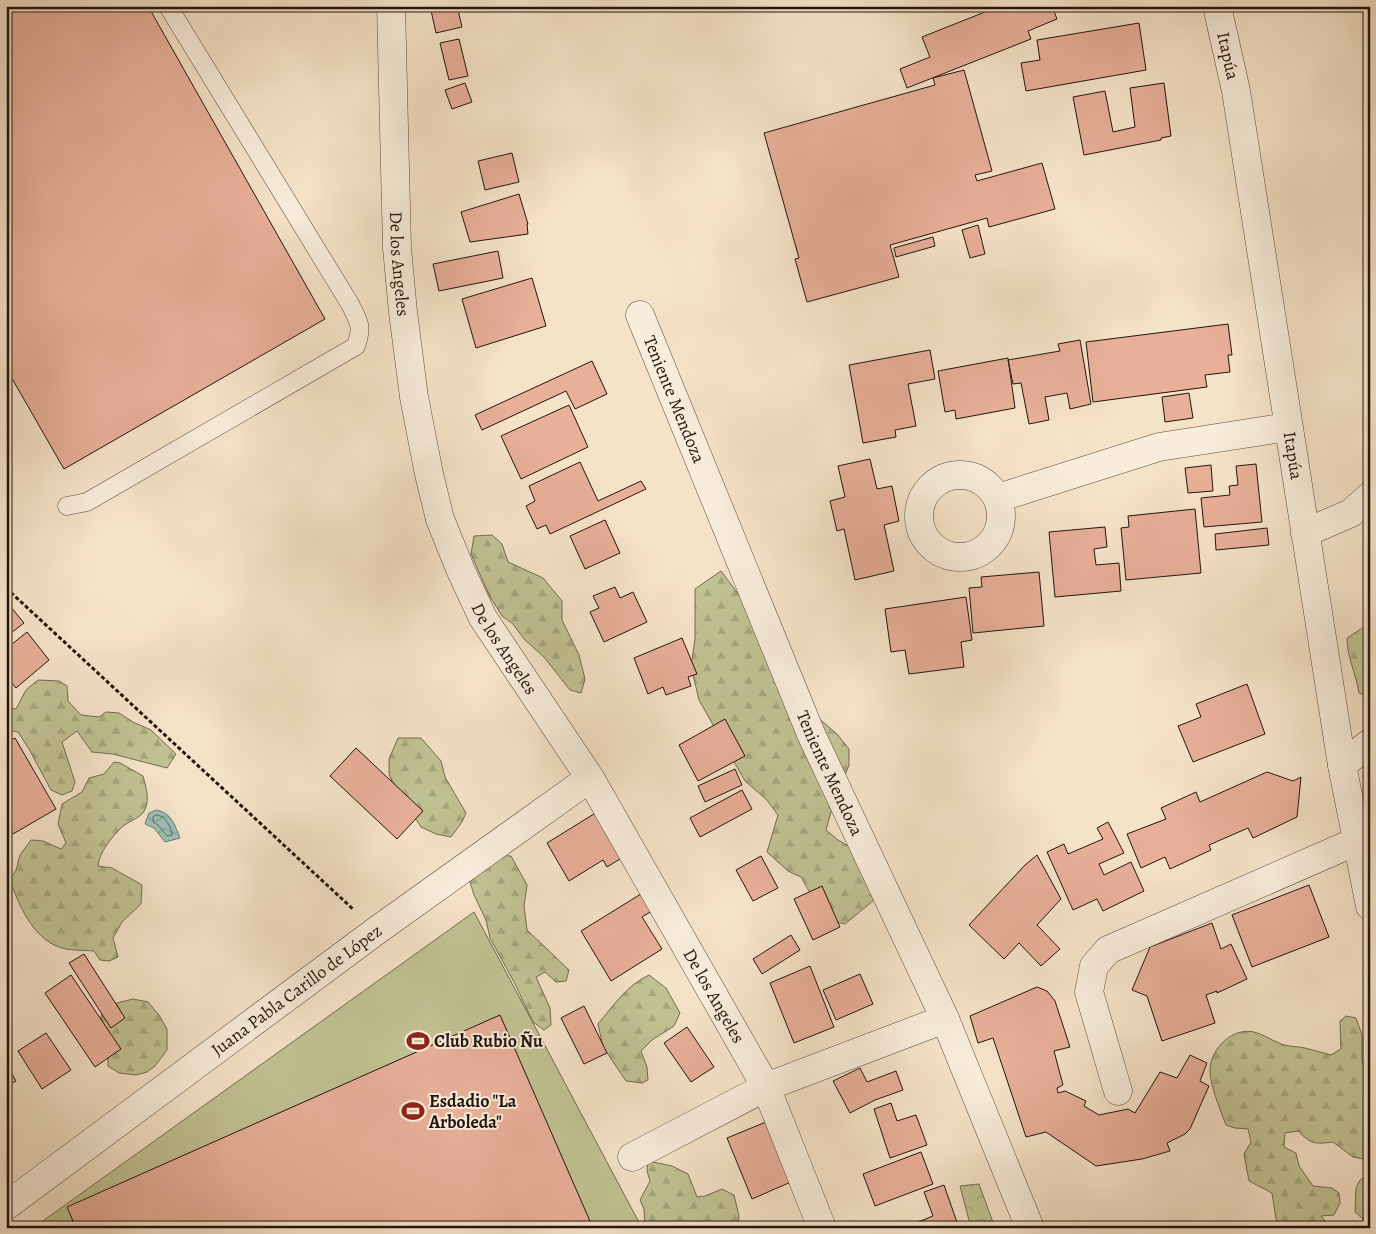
<svg xmlns="http://www.w3.org/2000/svg" width="1376" height="1234" font-family="Alegreya,serif">
  <style>
    .green { fill: #c1c293; stroke: #726b50 }
    .forest { fill: url(#forest-firs); stroke: #726b50 }
    .park { fill: url(#park-crowns); stroke: #726b50 }
    .water { fill: url(#water-waves); stroke: #6c7a72 }
    .lines { fill: none; stroke-linecap: round; stroke-linejoin: round }
    .shore { stroke: #606961; stroke-width: 1 }
    .building { fill: #e8af99; stroke: #23140e }
    .service-casing { stroke: #58483c; stroke-width: 19 }
    .minor-casing { stroke: #58483c; stroke-width: 29 }
    .tertiary-casing { stroke: #58483c; stroke-width: 29 }
    .path { stroke: #23140e; stroke-width: 3; stroke-dasharray: 4 2.5; stroke-linecap: butt }
    .service { stroke: #f8eddb; stroke-width: 18 }
    .minor { stroke: #f8eddb; stroke-width: 28 }
    .tertiary { stroke: #f8eddb; stroke-width: 28 }
    .labels { text-anchor: middle; stroke-width: 4; stroke-linejoin: round; paint-order: stroke }
    .street-label { font-size: 18px; fill: #23140e; stroke: #f8eddb }
    .poi-label { font-size: 18px; font-weight: bold; fill: #23140e; stroke: #f8eddb; text-anchor: start }
  </style>
  <defs>
    <pattern id="forest-firs" width="22" height="20" patternUnits="userSpaceOnUse" patternTransform="scale(1.25)"><rect width="22" height="20" fill="#c1c293"/><path d="M5 1l3.5 6h-7zM16 11l3.5 6h-7z" fill="#a6a67e"/></pattern>
    <pattern id="park-crowns" width="20" height="18" patternUnits="userSpaceOnUse" patternTransform="scale(1.25)"><rect width="20" height="18" fill="#c1c293"/><path d="M2 6a3 3 0 1 1 6 0M12 15a3 3 0 1 1 6 0" fill="none" stroke="#a6a67e"/></pattern>
    <pattern id="water-waves" width="16" height="10" patternUnits="userSpaceOnUse" patternTransform="scale(1.25)"><rect width="16" height="10" fill="#9cbeb4"/><path d="M0 5q4-4 8 0t8 0" fill="none" stroke="#86a29a"/></pattern>
  </defs>
  <rect width="100%" height="100%" fill="#f5e3c8"/>
  <filter id="stains"><feTurbulence type="fractalNoise" baseFrequency=".004" numOctaves="4"/><feColorMatrix values="0 0 0 0 .2 0 0 0 0 .09 0 0 0 0 .02 0 0 0 .5 -.17"/></filter>
  <radialGradient id="worn" r=".72"><stop offset=".6" stop-color="#630" stop-opacity="0"/><stop offset="1" stop-color="#630" stop-opacity=".3"/></radialGradient>
  <path class="green" d="M474,912L642,1228H33Z"/>
  <path class="forest" d="M492,535L502,544L508,562L543,578L562,601V620L579,655L585,679L581,693L570,690L544,657L524,639L513,624L502,616L489,595L471,554L474,536Z
    M721,571L759,622L810,711L837,734L849,749V765L832,808L826,830L838,840L862,854L874,900L845,924L825,919L801,877L788,871L767,852L778,815L766,799L745,781L699,700L691,666L695,639V589Z
    M1370,623V698L1359,693C1356,673 1347,658 1347,638Z
    M38,680L59,681L67,686L68,701L81,715L99,717L106,712L119,713L133,722L151,730L176,754L167,768L113,754L92,752L77,731L62,742L75,782L72,791L62,795L51,790L29,749L18,732L6,730V707L16,709L26,690Z
    M398,738H421L441,761L445,777L466,813L462,822L451,837L436,834L421,827L394,787L389,774V759Z
    M114,762L120,763L143,776C146,787 149,796 146,807C143,818 130,820 122,827C112,837 99,852 98,866L112,868L142,885L141,904L122,922L113,938L118,957L109,961L100,960L94,951C83,950 69,951 59,947C33,938 18,904 10,880L16,870L20,855L31,840L43,841L61,849L66,843L58,824L62,804L82,792L89,778L104,774Z
    M495,855L511,856L527,885L524,906L527,930L569,970L566,981L556,982L545,972L536,977L550,1008L551,1025L544,1030L533,1022L515,984L490,938L486,920L474,895L470,882L481,867Z
    M649,975L666,988L680,1013L674,1026L652,1040L641,1051L647,1067L648,1080L642,1083L626,1081L603,1047L598,1024C613,1006 627,985 649,975Z
    M133,999L148,1002L159,1015L167,1029V1050L155,1066L147,1072L136,1075L119,1073L108,1066V1054L101,1017L102,1011L113,1004Z
    M1346,1016L1356,1018L1362,1035V1061L1370,1080V1160L1353,1157L1333,1142C1315,1144 1312,1145 1298,1131L1285,1133L1284,1147L1296,1153L1299,1166L1313,1186L1332,1188L1339,1193L1340,1203L1334,1215L1321,1216L1330,1228H1281L1276,1219L1272,1193L1249,1181L1244,1154L1251,1142L1248,1129L1235,1128L1226,1125C1221,1112 1209,1083 1210,1069C1211,1049 1232,1027 1254,1032C1263,1034 1271,1040 1279,1043C1287,1047 1296,1046 1305,1048C1314,1050 1322,1053 1331,1055L1341,1049L1340,1021Z
    M648,1161L672,1166L688,1174L697,1197L705,1196L722,1189L734,1195L739,1216L738,1228H697L693,1224L684,1225L683,1228H645L644,1209L640,1200L650,1181L647,1171Z
    M1370,1174V1228H1367L1363,1219L1355,1212L1356,1188L1360,1180Z"/>
  <path class="park" d="M979,1184L995,1228H971L960,1186Z"/>
  <path class="water" d="M156,810C171,812 175,825 180,838L165,842L154,828L145,824L149,813Z"/>
  <g class="lines">
    <path class="shore" d="M157,815C166,816 169,825 172,832V835L167,836L158,825L153,822V817Z"/>
  </g>
  <path class="building" d="M6,6H148L325,319L64,469L6,368Z
    M430,6H457L462,27L436,33Z
    M1000,6H1052L1057,19L1028,31L1031,39L907,88L900,69L930,57L922,37Z
    M1139,23L1146,70L1026,91L1021,63L1040,60L1037,40Z
    M459,39L468,76L449,80L440,43Z
    M964,70L992,171L975,175L977,181L1042,163L1055,209L989,227L987,218L890,245L899,277L807,302L795,259L799,258L764,133L935,85L933,78Z
    M465,83L472,102L452,109L445,90Z
    M1164,83L1171,136L1161,138V140L1084,155L1073,97L1105,91L1113,132L1135,127L1130,88Z
    M512,153L519,182L485,190L478,161Z
    M519,194L528,224H527L528,234L470,242L461,212Z
    M978,225L985,254L970,258L962,230Z
    M933,237L935,246L896,257L894,248Z
    M498,251L503,278L439,291L433,264Z
    M532,278L546,326L476,348L462,299Z
    M1228,324L1232,355H1228L1230,372L1205,375L1207,387L1093,402L1086,342Z
    M1080,340L1091,404L1070,409L1067,393L1045,397L1049,420L1029,424L1021,383L1013,384L1008,360L1060,351L1058,344Z
    M930,350L935,379L908,384L916,426L895,430L896,437L863,443L849,365Z
    M1008,358L1015,408L956,419L955,410L945,412L938,371Z
    M592,361L607,394L575,409L566,391L482,430L475,415Z
    M1189,393L1193,418L1165,422L1162,397Z
    M569,405L588,447L521,479L501,436Z
    M870,459L877,489L892,486L899,521L884,525L894,571L855,580L844,529L837,531L830,501L845,497L838,466Z
    M580,462L598,501L641,481L646,489L550,534L546,525L537,529L526,506L535,501L529,486Z
    M1256,464L1262,522L1204,527L1201,498L1230,495L1229,486L1238,485L1236,466Z
    M1211,465L1213,491L1188,493L1185,468Z
    M1195,509L1201,573L1126,580L1121,528L1129,527L1128,516Z
    M605,520L620,553L585,569L570,536Z
    M1105,527L1107,547L1094,549L1096,565L1119,563L1121,591L1055,597L1049,532Z
    M1267,528L1269,545L1216,550L1215,534Z
    M1039,572L1044,626L973,633L969,588L982,587L981,577Z
    M615,587L620,598L633,592L647,622L604,642L590,612L599,608L593,596Z
    M966,597L972,640L961,642L964,667L909,674L905,650L891,652L885,609Z
    M6,601L24,623L6,637Z
    M27,632L49,660L16,688L6,676V649Z
    M682,638L697,674L688,677L691,686L666,695L663,687L648,694L634,658Z
    M1247,684L1265,734L1193,762L1178,726L1201,717L1196,704Z
    M725,719L745,756L698,781L679,745Z
    M15,738L56,809L13,834L6,823V743Z
    M356,748L423,811L397,839L330,776Z
    M735,769L742,785L705,802L698,786Z
    M1267,772L1293,781L1301,777L1297,817L1253,838L1248,828L1209,845L1211,850L1170,869L1165,857L1141,868L1127,834L1166,819L1161,808L1196,792L1200,802Z
    M742,790L752,809L700,837L690,818Z
    M602,809L628,854L607,867L603,860L569,881L547,843Z
    M1108,822L1124,853L1099,864L1104,875L1131,862L1144,891L1103,911L1097,899L1073,910L1047,852L1064,844L1068,854L1103,839L1097,828Z
    M1037,855L1061,899L1037,925L1060,949L1041,966L1019,943L1004,959L969,925L1025,865Z
    M761,856L778,888L753,901L736,870Z
    M1309,885L1329,937L1252,967L1232,915Z
    M822,886L840,927L813,940L794,899Z
    M649,889L660,906L642,917L662,949L611,981L581,931Z
    M1212,923L1221,949L1231,944L1247,979L1217,993V991L1206,995L1215,1023L1162,1041L1147,996L1132,990L1150,947Z
    M791,935L800,950L762,974L753,959Z
    M84,954L125,1018L111,1028L69,963Z
    M810,966L834,1027L794,1043L770,983Z
    M860,974L873,1004L836,1020L823,990Z
    M71,975L121,1049L95,1067L45,993Z
    M1037,987L1047,991L1055,1001L1070,1047L1054,1051L1063,1085L1057,1088L1058,1093L1065,1091L1086,1101L1084,1106L1099,1115L1128,1109L1135,1113L1160,1072L1177,1078L1190,1055L1207,1063L1200,1081L1209,1086L1190,1129L1185,1134L1167,1143L1170,1151L1142,1159L1096,1166L1046,1132L1026,1137L993,1038L978,1043L970,1016Z
    M584,1006L607,1053L584,1064L561,1018Z
    M500,1015L593,1228H76L67,1207Z
    M687,1027L714,1067L691,1082L664,1043Z
    M46,1033L71,1070L42,1089L18,1051Z
    M6,1063L16,1081L6,1086Z
    M860,1068L867,1082L896,1071L903,1090L875,1100L850,1113L833,1081Z
    M891,1103L897,1121L916,1115L927,1145L890,1158L874,1109Z
    M766,1122L791,1182L752,1199L727,1138Z
    M921,1152L933,1184L875,1206L863,1174Z
    M944,1185L959,1228H914L913,1224L933,1216L924,1192Z"/>
  <g class="lines">
    <defs>
      <path id="service" d="M67,506L87,502L356,346C363,326 359,322 350,304L168,6"/>
      <g id="minor">
        <path id="s1" d="M391,6L397,248L403,312L414,397L429,474L440,519L461,571L483,618L590,778L766,1087L822,1228"/>
        <path id="s2" d="M640,315L811,734L945,1019L1030,1228"/>
        <circle cx="960" cy="516" r="41"/>
        <path d="M998,498L1159,447L1288,427"/>
        <path d="M1305,533L1351,513L1370,496"/>
        <path d="M1342,765L1370,743"/>
        <path d="M1118,1091L1089,992L1094,966L1108,950L1357,841"/>
        <path d="M632,1157L766,1087L945,1019"/>
        <path id="s3" d="M6,1206L376,931L590,778"/>
      </g>
      <g id="tertiary">
        <path id="s4" d="M1217,6L1236,91L1342,765L1370,906"/>
      </g>
    </defs>
    <use href="#service" class="service-casing"/>
    <use href="#minor" class="minor-casing"/>
    <use href="#tertiary" class="tertiary-casing"/>
    <path class="path" d="M6,588L354,910"/>
    <use href="#service" class="service"/>
    <use href="#minor" class="minor"/>
    <use href="#tertiary" class="tertiary"/>
  </g>
  <defs>
    <symbol id="stadium-bare" viewBox="-9 -9 18 18"><path d="M0-5a6.5 5 0 1 0 0 10a6.5 5 0 1 0 0-10ZM-3.5-1.8h7v3.6h-7Z" fill="#8f2418" stroke="#f8eddb" stroke-width="2.5" paint-order="stroke"/></symbol>
  </defs>
  <g fill-rule="evenodd">
    <use href="#stadium-bare" x="402" y="1025" width="32" height="32"/>
    <use href="#stadium-bare" x="397" y="1095" width="32" height="32"/>
  </g>
  <g class="labels">
    <g class="street-label">
      <text dy="6" stroke="none"><textPath href="#s4" startOffset="51">Itapúa</textPath></text>
      <text dy="6" stroke="none"><textPath href="#s1" startOffset="258">De los Angeles</textPath></text>
      <text dy="6" stroke="none"><textPath href="#s2" startOffset="91">Teniente Mendoza</textPath></text>
      <text dy="6" stroke="none"><textPath href="#s4" startOffset="456">Itapúa</textPath></text>
      <text dy="6" stroke="none"><textPath href="#s1" startOffset="662">De los Angeles</textPath></text>
      <text dy="6" stroke="none"><textPath href="#s2" startOffset="496">Teniente Mendoza</textPath></text>
      <text dy="6" stroke="none"><textPath href="#s3" startOffset="362">Juana Pabla Carillo de López</textPath></text>
      <text dy="6" stroke="none"><textPath href="#s1" startOffset="1068">De los Angeles</textPath></text>
    </g>
    <g class="poi-label">
      <text x="434" y="1047">Club Rubio Ñu</text>
      <text x="429" y="1107">Esdadio "La<tspan x="429" dy="21">Arboleda"</tspan></text>
    </g>
  </g>
  <rect width="1376" height="1234" fill="none" stroke="#f5e3c8" stroke-width="25"/>
  <rect x="8" y="8" width="1361" height="1219" fill="none" stroke="#23140e" stroke-width="2.5"/>
  <rect x="12" y="12" width="1351" height="1209" fill="none" stroke="#23140e"/>
  <rect width="100%" height="100%" filter="url(#stains)"/>
  <rect width="100%" height="100%" fill="url(#worn)"/>
</svg>
